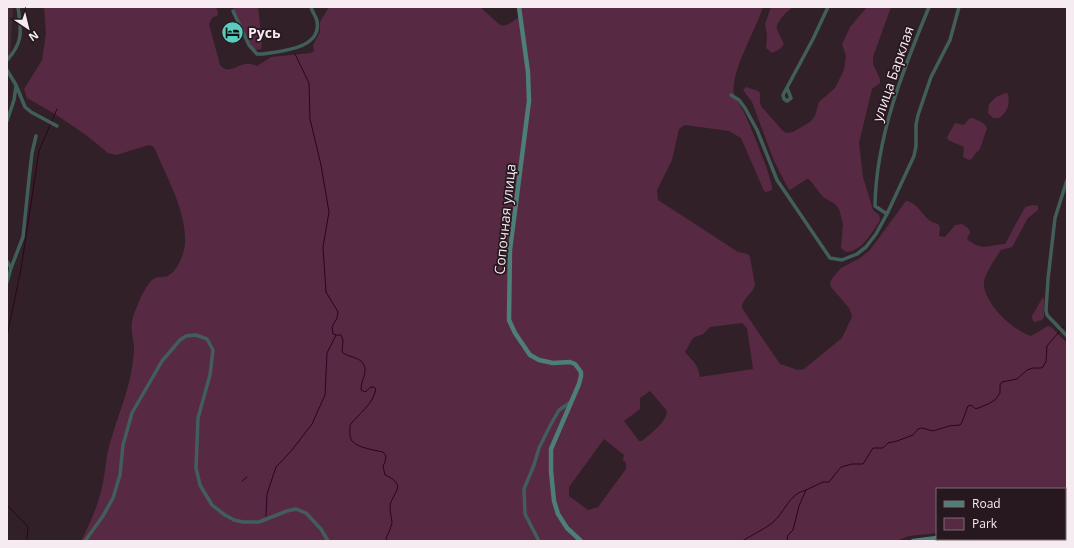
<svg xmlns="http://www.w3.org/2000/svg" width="1074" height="548" font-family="'Open Sans',sans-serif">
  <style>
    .built { fill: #412a35 }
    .green { fill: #582942; fill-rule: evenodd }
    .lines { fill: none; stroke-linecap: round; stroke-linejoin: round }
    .stream { stroke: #2f031d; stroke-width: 1 }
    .minor { stroke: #415e5a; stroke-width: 3.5 }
    .secondary { stroke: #4d7e77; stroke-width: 4.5 }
    .labels { text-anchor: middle; stroke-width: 3.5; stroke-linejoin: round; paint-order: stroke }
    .poi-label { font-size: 14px; font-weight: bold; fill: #f6ebf0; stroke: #27171f; text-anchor: start }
    .street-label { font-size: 14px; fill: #f6ebf0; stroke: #27171f }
  </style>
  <rect width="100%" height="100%" fill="#312028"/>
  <path class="built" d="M7,7H13L10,61L7,62Z"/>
  <path class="green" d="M44,7H216L218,13V15L212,18L209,24L220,65C232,78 239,57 257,66L271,57L311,53L314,51L313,45L320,32V22L329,7H480L500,25C507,27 513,21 519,17L522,7H763C756,29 730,73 734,94C735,99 740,105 743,110C749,123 773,179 772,190L766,192L764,191L741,138L729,131L685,125L679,129L672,160L657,190L658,200L738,252L748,254L750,257L755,285C752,295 742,298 742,308L780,364L798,370L804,369L842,338L851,319L852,315L849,308L831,287L830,284L831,280L841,268L860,258L870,250L906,201C920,203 923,221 938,224L940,227L939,236L945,237L955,225L962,224L969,229L970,233L967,238C969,242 970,241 974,244C983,250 995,244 1005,244L1025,207L1033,205L1038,206V210L1028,218L1012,247L1001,250L999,253C995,259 985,274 984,281C982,302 1012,330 1031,336L1048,326L1051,327L1067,343V541H979L977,539H1065V489H937V533L909,536L896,541H81C91,522 99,503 103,482C106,469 106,455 110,443C117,418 128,393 132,368C133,361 134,354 134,347C133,334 129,327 134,314C138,303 144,288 152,280C158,275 163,279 169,275C178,270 184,254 185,244C187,212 166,176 154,147L149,145L116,155L108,153L86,135L55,114L27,98L24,89L42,60L46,34ZM742,323L747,328L753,369L700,377C697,362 694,363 685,352L693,338L703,334L710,327ZM650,391L667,411C666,423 651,433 642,441H639L624,421L640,409V398ZM604,439L624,455L623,460L626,463V469L598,507L588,510L569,496V487Z
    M233,7H258L262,42L261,49L255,50L249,43Z
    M771,7H793C788,10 775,23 777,29C779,35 782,39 784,44L780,49L772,53L766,48L767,36L765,24Z
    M867,7H891L873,57V64L880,79V83L872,89L859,143L863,177L873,210L879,215L880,219L879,222C871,234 861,252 846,252L841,248L843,224L839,209L835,204L823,197L809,179H807L790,190L788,188L774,161L752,102L743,90L746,87L758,91L760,93V102L761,106L783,131L787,133L793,132L810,122L815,116L819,102L835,88L844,70L846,56L842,44L843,42L850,27Z
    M1005,93L1008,94C1010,104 1008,112 999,118H993L988,113L989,104L996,97Z
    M970,118C975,118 985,123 987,128L980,149L975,154L972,159L969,160L963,157L964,147L948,140L947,137L955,123L964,125Z
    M1043,297L1044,299V317L1042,320L1034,322L1032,318V316Z"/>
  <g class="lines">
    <path class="stream" d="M336,335H341L343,340L342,352C350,359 365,356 365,371C365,377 361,381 361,390L365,392L371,387H374L376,389C372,406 360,412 350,425C350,430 349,437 352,441C358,448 374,450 383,452L386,456L385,462L383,466L385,475C410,486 390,493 390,508C390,513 392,518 392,523C391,528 388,534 386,538L387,541
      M7,336L21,269L39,151L57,109
      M242,481L247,477
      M7,505L28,527L27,541
      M266,516L267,494L276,467L292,450L312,424L325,395L327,353L336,335L333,334L332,327L337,318L338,312L326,292L323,247L329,212L321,165L310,119L309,83L295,54
      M742,541C752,535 763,530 772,523C785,513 788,494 806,490
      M787,541L788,535L793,530L799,506L806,490L823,482H829L841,467L852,464H863L873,448H883L888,443L897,441L913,435L918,429L922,428L933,431L949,426L960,425L962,422L968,406L971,405L976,409L988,404L995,400L1000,393V385L1002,382L1017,379L1027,370L1033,368H1041L1043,367L1046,361L1047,346L1064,326"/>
    <path class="minor" d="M233,11L249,45L257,54H263C281,51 322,49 317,21C316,16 312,12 311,7
      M7,60C24,42 21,30 18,7
      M7,70L16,85L25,107L31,112L57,126
      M787,88L791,98L787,101L784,99L783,95L813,39L828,7
      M731,95L739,100L745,108L757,130L777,180L830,258L842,260L857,254L866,247L876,234L887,214L914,156L916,146V125L918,115L931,77L950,40L959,7
      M7,121L14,100L16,86
      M1067,180L1055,218L1048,279L1046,310L1047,315L1067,336
      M887,214L875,206C876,137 903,70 929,7
      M7,261L11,268
      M7,282L11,268L23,237L29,179L32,153L36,136
      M85,541L103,516L113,498L120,475L123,445L132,413L162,361L180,340L186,336L196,335L207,339L213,350L210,375L198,418L196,468L200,485L212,505L225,515L234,520L243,522H259L287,511L296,509L306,513L321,529L328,541
      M539,541L525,514L524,489L534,465L539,448L551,424L559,410L571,402"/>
    <path class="secondary" d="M519,7L528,72L529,101L510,250L509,320L515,333L530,355L539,360L553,363L570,362L575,364L581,372V376L579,384L551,449V471L554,501L558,514L567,528L581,541
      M972,539L975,541
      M913,541L937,538"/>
  </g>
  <defs>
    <symbol id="hotel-disc" viewBox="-11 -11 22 22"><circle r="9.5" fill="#58cec0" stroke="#27171f"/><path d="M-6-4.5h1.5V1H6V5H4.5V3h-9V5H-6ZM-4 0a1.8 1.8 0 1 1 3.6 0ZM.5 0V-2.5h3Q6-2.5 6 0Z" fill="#111"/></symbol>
  </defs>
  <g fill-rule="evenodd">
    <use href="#hotel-disc" x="220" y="20" width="25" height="25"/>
  </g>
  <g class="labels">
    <g class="poi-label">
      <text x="248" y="38">Русь</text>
    </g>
    <g class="street-label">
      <text transform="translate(893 74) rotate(-71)" y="5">улица Барклая</text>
      <text transform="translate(505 219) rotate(-84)" y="5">Сопочная улица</text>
    </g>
  </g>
  <rect width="1074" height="548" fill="none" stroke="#f6ebf0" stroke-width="16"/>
  <rect x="936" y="488" width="130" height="52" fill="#27171f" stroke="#7a6c73"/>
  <rect x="944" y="501" width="20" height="6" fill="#4d7e77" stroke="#7a6c73"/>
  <text x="972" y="508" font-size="12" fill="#f6ebf0">Road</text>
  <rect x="944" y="518" width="20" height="12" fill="#582942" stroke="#7a6c73"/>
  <text x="972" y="528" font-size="12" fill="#f6ebf0">Park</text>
  <g transform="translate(28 28) rotate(145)" stroke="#27171f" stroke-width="3" paint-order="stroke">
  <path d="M0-3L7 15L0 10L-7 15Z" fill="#f6ebf0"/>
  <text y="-6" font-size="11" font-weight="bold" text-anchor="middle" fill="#f6ebf0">N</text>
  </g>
</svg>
